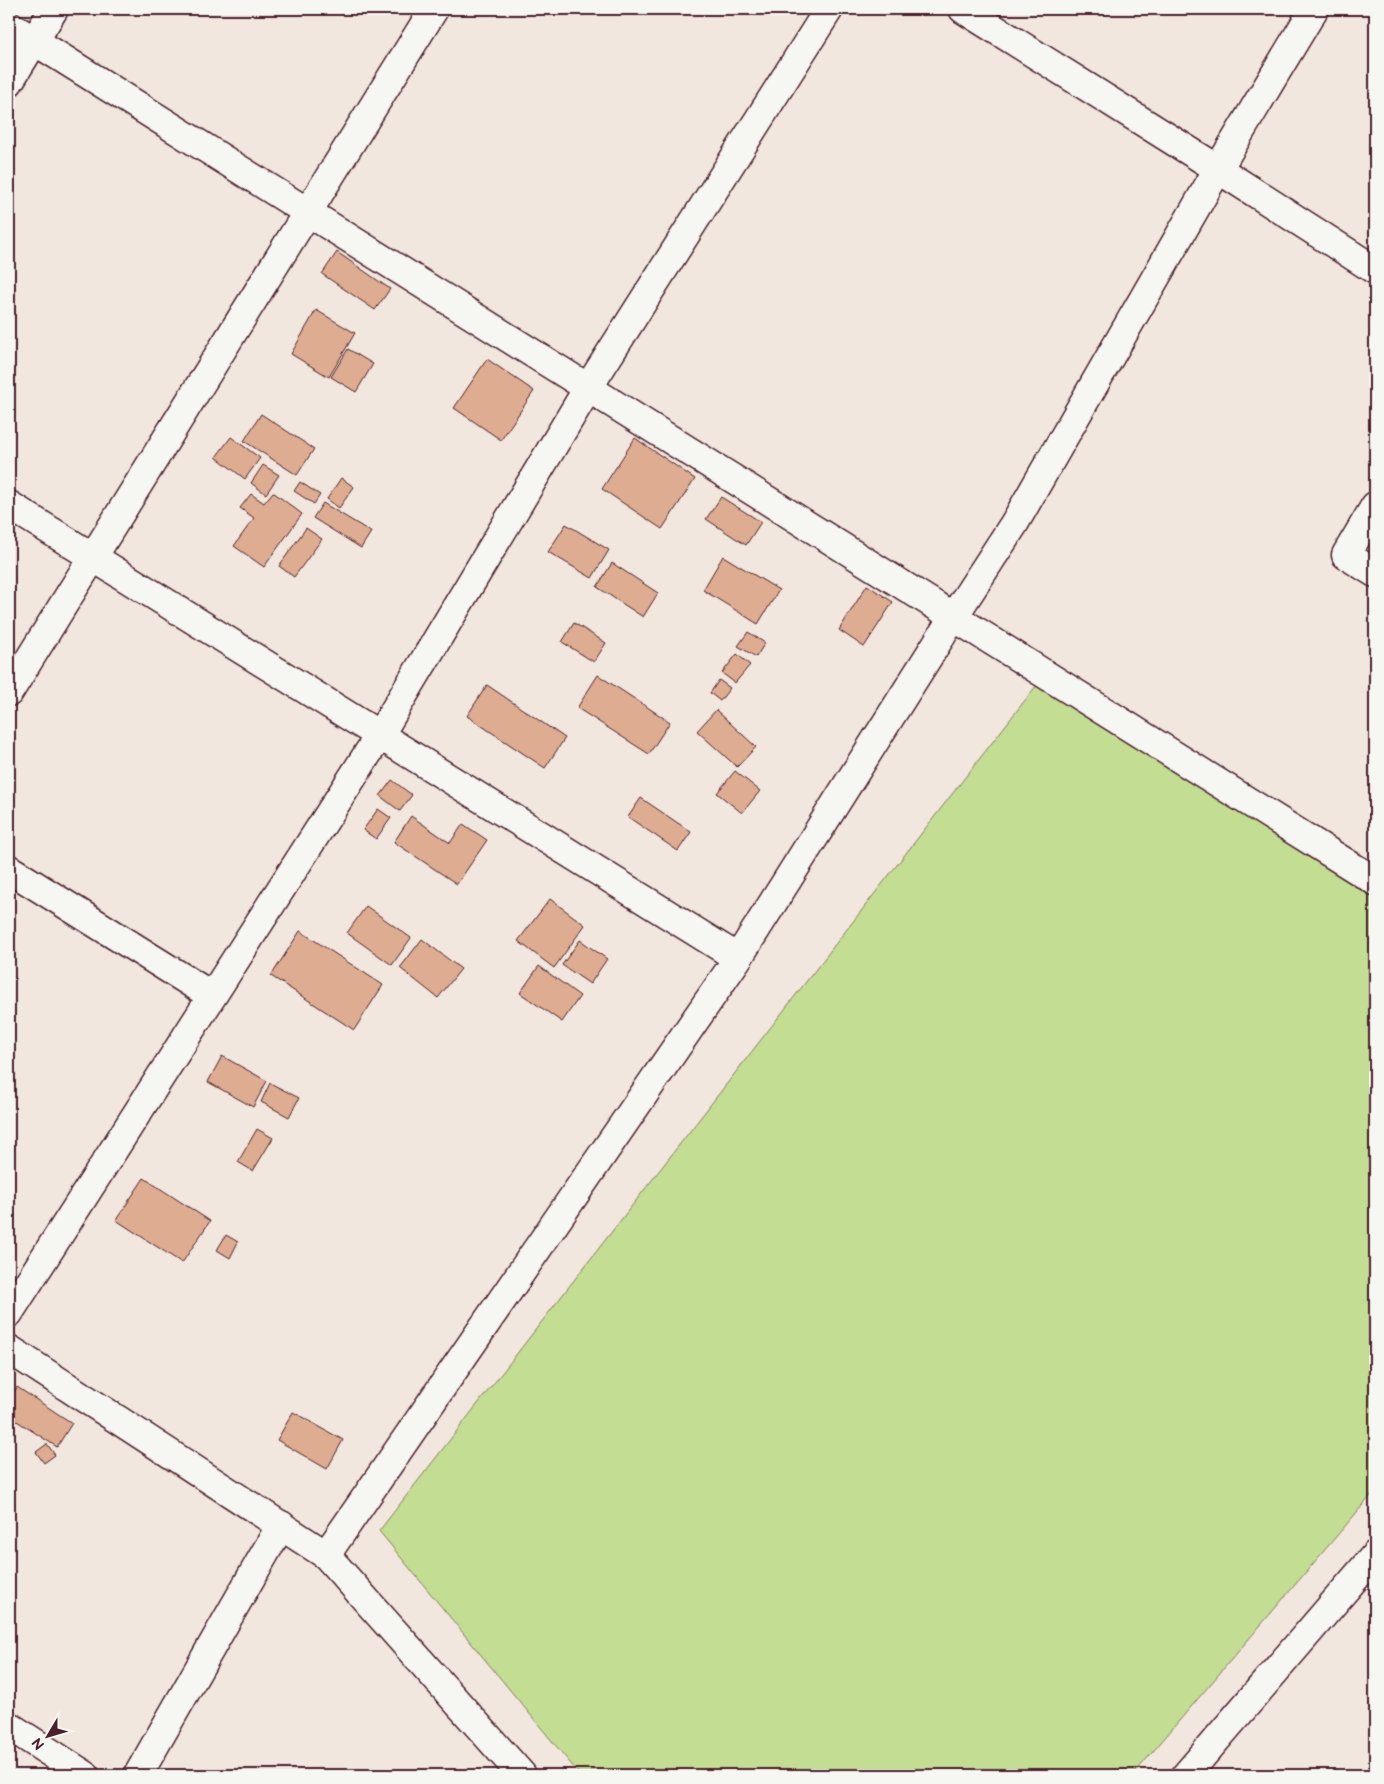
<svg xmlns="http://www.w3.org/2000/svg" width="1384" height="1784" font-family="'Balsamiq Sans',sans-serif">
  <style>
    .green { fill: #c3dd93; stroke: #867e5f }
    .building { fill: #deac90; stroke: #4a1f2b }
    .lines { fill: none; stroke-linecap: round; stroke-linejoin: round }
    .street-casing { stroke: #4a1f2b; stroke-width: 31 }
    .secondary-casing { stroke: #4a1f2b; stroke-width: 31 }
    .street { stroke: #f6f6f2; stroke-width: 28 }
    .secondary { stroke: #f6f6f2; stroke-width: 28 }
  </style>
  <rect width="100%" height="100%" fill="#f1e7de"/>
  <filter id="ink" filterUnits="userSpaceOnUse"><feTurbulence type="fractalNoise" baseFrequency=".02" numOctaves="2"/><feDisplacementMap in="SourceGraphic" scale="10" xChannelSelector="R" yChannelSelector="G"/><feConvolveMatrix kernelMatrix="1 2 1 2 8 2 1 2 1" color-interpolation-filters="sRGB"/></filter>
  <g filter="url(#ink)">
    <path class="green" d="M1040,681L1375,892V1491L1133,1775H580L379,1531Z"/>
    <path class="building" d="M337,252L390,289L375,310L322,274Z
      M316,310L355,333L329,377L291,354Z
      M348,349L373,364L356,392L331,377Z
      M487,359L534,391L501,440L454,408Z
      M261,414L314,449L297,475L244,441Z
      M231,437L260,458L245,479L216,457Z
      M635,438L695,479L662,529L602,489Z
      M263,465L279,475L266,494L251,483Z
      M341,478L354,487L339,508L327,499Z
      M300,482L320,495L314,504L294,491Z
      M273,492L302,514L264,567L234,546L254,518L240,508L251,494L264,503Z
      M721,497L761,522L746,545L706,519Z
      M323,503L371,532L361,548L313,518Z
      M566,524L609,550L592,578L548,552Z
      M306,528L322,539L294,577L279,566Z
      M723,556L779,590L758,624L703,590Z
      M612,563L658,593L643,617L597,587Z
      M867,585L893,602L864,647L839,630Z
      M574,623L606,643L594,662L562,642Z
      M748,632L765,643L756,657L738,646Z
      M737,654L750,665L735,683L722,673Z
      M598,675L670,722L649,754L577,708Z
      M719,680L730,688L720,701L710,693Z
      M487,685L565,738L545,768L467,716Z
      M716,710L756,747L737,767L697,731Z
      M735,771L760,791L742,813L717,793Z
      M392,780L412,795L400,811L380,796Z
      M641,798L691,832L678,851L628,817Z
      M378,809L391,818L376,839L363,830Z
      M411,816L450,843L463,824L487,840L457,884L394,842Z
      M550,899L585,925L554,968L518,941Z
      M366,906L411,938L392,965L347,933Z
      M300,931L383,985L354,1030L271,976Z
      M422,939L461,969L438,998L400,968Z
      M580,940L607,959L590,984L562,965Z
      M539,966L580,996L562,1022L520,993Z
      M222,1056L267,1081L253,1107L208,1082Z
      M270,1083L299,1098L289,1117L261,1102Z
      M257,1129L273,1138L253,1171L238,1162Z
      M144,1178L210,1221L182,1263L116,1220Z
      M226,1235L238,1242L230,1258L217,1250Z
      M17,1387L72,1423L57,1447L9,1416V1401Z
      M293,1412L343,1440L327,1469L277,1440Z
      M47,1444L55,1455L44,1463L36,1452Z"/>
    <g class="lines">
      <defs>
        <path id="street" d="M963,9L1218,169L1375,270
          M9,25L1375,881
          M9,82L54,9
          M9,505L738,958
          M1375,506L1346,555L1375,573
          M9,692L434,9
          M9,869L212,996
          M9,1313L379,736L588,388L829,9
          M326,1555L738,958L954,616L1014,524L1218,169L1314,9
          M9,1726L85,1775
          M138,1775L281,1525
          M1186,1775L1375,1555"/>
        <path id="secondary" d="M9,1349L326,1555L522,1775"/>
      </defs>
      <use href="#street" class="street-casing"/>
      <use href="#secondary" class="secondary-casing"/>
      <use href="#street" class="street"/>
      <use href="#secondary" class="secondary"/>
    </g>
  </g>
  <rect width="1384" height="1784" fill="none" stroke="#f6f6f2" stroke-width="30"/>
  <rect x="15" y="15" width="1354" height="1754" fill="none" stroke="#4a1f2b" stroke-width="2" filter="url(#ink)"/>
  <g transform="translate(48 1736) rotate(232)" stroke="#f6f6f2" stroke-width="4" paint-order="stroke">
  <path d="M0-4L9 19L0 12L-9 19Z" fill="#4a1f2b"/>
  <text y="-8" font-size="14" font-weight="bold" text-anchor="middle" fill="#4a1f2b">N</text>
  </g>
</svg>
